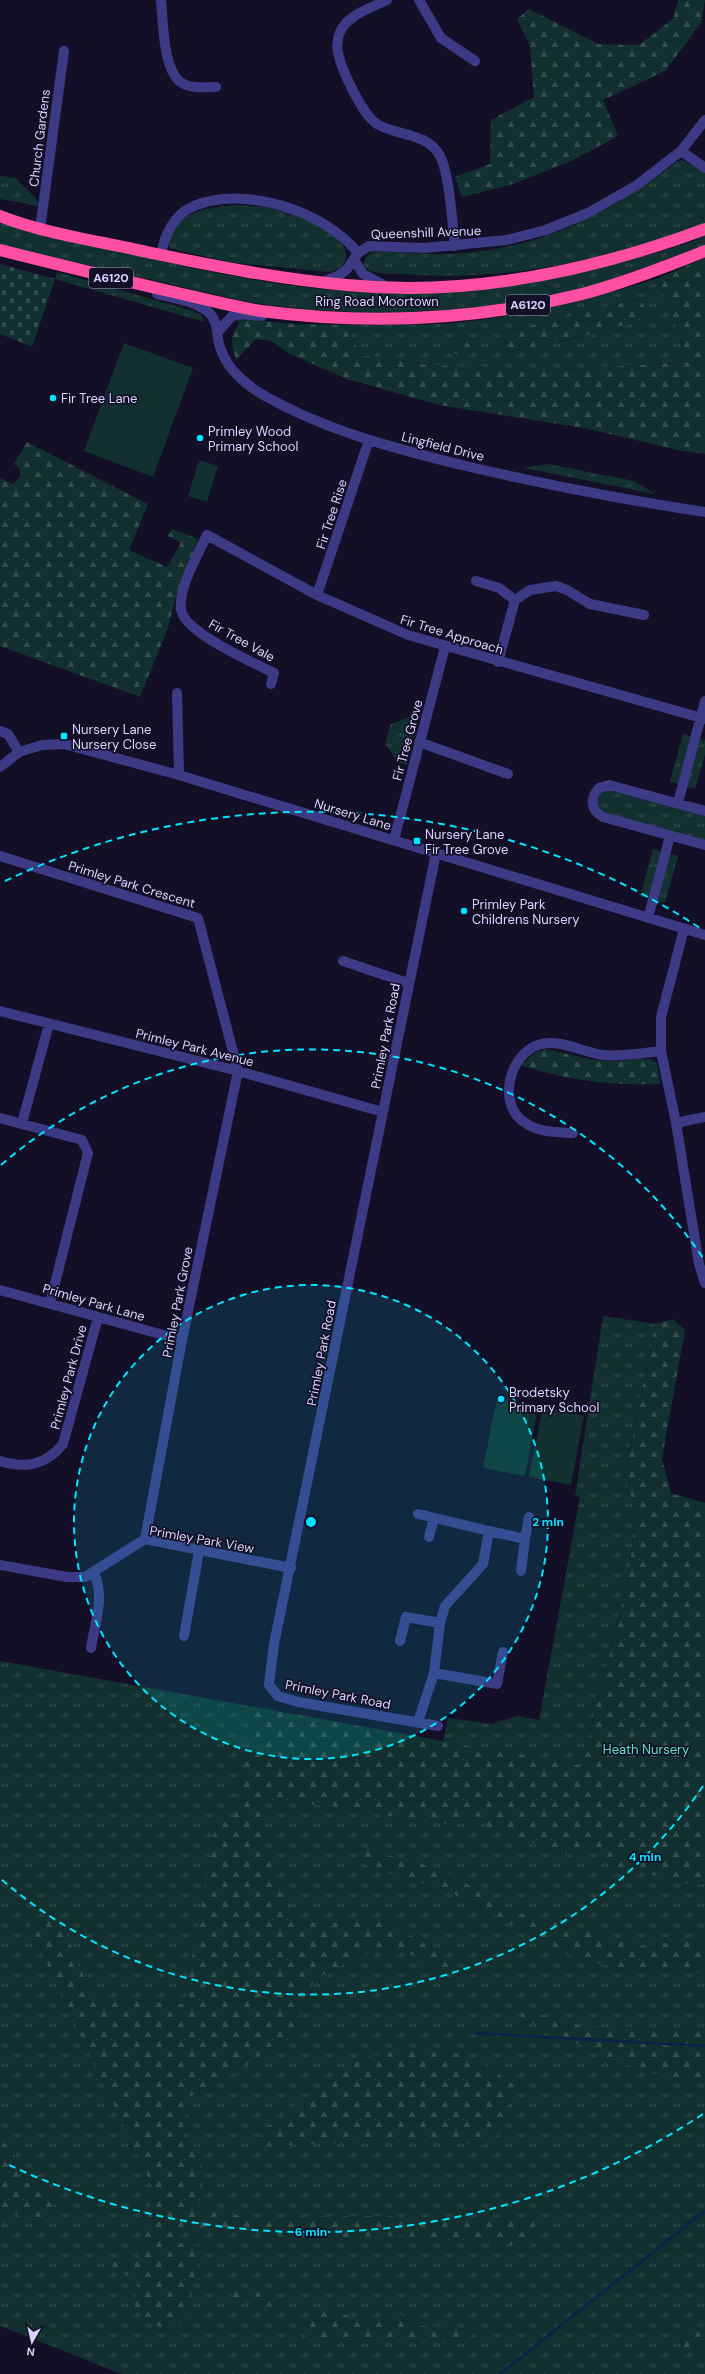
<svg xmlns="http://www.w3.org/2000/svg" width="705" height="2374" font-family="'DM Sans',sans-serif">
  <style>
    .grass { fill: url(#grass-tufts); fill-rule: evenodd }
    .forest { fill: url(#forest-firs) }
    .cemetery { fill: url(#cemetery-stones) }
    .garden { fill: #12302f }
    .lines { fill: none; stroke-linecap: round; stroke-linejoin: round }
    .stream { stroke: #0c2248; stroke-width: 3 }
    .minor { stroke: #3d3a85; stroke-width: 10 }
    .highway { stroke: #ff4fa3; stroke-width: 12 }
    .ring { fill: none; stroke: #00e5ff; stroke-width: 2; stroke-dasharray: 7 5 }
    .poi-dot { fill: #00e5ff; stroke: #130f26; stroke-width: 1.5 }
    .labels { text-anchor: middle; stroke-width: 3.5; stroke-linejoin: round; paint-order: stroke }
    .shield { fill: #130f26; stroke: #9e99be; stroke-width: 1 }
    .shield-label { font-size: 12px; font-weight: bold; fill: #d9d4ff }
    .street-label { font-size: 13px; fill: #d9d4ff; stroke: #130f26 }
    .poi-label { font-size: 13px; fill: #d9d4ff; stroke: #130f26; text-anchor: start }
    .park-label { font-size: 13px; fill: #5fe0c0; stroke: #130f26 }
    .centre { fill: #00e5ff; stroke: #130f26; stroke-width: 2 }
    .ring-label { font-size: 12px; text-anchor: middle; font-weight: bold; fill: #00e5ff; stroke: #130f26; stroke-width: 3.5; stroke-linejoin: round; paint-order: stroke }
  </style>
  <defs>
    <pattern id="grass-tufts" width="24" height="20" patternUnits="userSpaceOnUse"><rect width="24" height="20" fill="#12302f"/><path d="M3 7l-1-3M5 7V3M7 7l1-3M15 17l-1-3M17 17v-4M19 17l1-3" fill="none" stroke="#344d4e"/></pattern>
    <pattern id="forest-firs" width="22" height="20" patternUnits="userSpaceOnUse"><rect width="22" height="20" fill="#12302f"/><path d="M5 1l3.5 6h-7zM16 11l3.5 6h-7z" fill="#344d4e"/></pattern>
    <pattern id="cemetery-stones" width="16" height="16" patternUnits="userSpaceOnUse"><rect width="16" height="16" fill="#12302f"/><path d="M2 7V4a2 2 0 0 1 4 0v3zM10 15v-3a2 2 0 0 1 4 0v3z" fill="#344d4e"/></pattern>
  </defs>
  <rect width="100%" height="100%" fill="#130f26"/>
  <path class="grass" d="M683,160L705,173V223C610,260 507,282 405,274C393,273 373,276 364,266C363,259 367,255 373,252C399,251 423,255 449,254C540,250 607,215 678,161Z
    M0,176L16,178L39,202L38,206L0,199Z
    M234,205C244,206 255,206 265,207C284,210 356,234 345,261C342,268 335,271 328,272L229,262L169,248C168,244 169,241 171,236C180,210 210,208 234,205Z
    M0,221C103,246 206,276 311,288C413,299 520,291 619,263C647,255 678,248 705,236V246L594,285L535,299L463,309L380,313L307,310L248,302L0,245Z
    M57,272L193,311L201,315L205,322L55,279Z
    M658,278L689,362L534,371L421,364L360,355L347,325C388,325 431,326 472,321C538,313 595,298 658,278ZM641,298L648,319L575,338L509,352L502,333Z
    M548,464L634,481L655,494L524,468Z
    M411,716L418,718L407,765L399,763L385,744L391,724Z
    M683,734L691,737L679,784L670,782Z
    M700,739L705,740V754L695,789L687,787Z
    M607,790L705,815V841L605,814L597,805L600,793Z
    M653,849L661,851L648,898L640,896Z
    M670,854L678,856L665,903L657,901Z
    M603,1316L656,1324L624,1476L636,1509L629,1575L582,1766L693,1885L705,1883V2374H122L0,2326V1661L443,1741L448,1718L492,1724L517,1716L539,1720L580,1497L575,1496Z"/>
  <path class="forest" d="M678,0H705L701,23L665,71L603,100L618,136L573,160L513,184L462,197L455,177L490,164L491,120L534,97L530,46L517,19L529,9L598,44L639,45L673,19Z
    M705,258V454L683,451L584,428L439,405L347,379L288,353L271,341L256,339L236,360C232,347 229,335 239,324L237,318L293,324L347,325L360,355L421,364L534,371L689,362L658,278Z
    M641,298L648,319L575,338L509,352L502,333Z
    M466,339L471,348L464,359L452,351L455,341Z
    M27,442L148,504L129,550L167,567L181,543L168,536L172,529L198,539L176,596L168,628L140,697L0,646V478L13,484L20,477V469L14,464Z
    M545,1049C568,1053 591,1062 615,1061C627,1061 647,1054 657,1063L660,1084C612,1086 565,1080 520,1065L535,1053Z
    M673,1319L685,1330L662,1458L671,1493L705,1503V1883L693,1885L604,1863L595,1848L572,1855L491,1829L478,1816L460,1824L429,1823L345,1808L266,1799L258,1827L273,1862L272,1878L285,1900L302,1919L323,1926L358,1917L388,1922L454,1961L441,1974C432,1968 422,1960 412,1955C378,1938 344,1965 314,1980L295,2029L233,2074L189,2097L182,2133L204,2171L199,2209L247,2217L375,2216L535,2220L531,2246L402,2236L313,2238L184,2226L179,2243L200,2246L187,2319L165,2332L134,2309L138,2282L107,2263L139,2257L154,2190L27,1922L60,1919L93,1998L184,2004L217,1816L234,1817L257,1708L582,1766L629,1575L636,1509L624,1477L656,1324Z
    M361,1850L412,1860L453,1876L514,1911L640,1946L705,1938V1973L623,1969L576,1958L442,1888L407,1879L361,1863Z
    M525,2009L566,2023L630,2030L705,2028V2082C642,2079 577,2044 521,2017Z
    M399,2051L452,2052L481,2063L514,2085L504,2129L484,2145L434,2139L260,2146V2133L356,2059Z
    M0,2138L16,2158L18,2181L39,2185L55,2202L37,2228L10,2209L0,2234Z
    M234,2287L278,2295L273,2306L230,2301Z
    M318,2308L375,2322L400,2314L422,2326L476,2328L467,2343L363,2342L301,2340Z
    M705,2326V2349L678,2356L688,2330Z"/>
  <path class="cemetery" d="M0,264L55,279L32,347L0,334Z"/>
  <path class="garden" d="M124,343L193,368L153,477L84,451Z
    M199,460L218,466L207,502L188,496Z
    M497,1398L538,1407L525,1476L483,1468Z
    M543,1407L584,1416L571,1485L529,1477Z"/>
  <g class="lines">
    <path class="stream" d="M474,2033L705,2046
      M500,2374L705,2211"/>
    <path class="minor" d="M161,0C163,21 163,72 182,83C192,89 205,87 216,87
      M387,0C373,7 351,14 343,27C338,33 336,46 338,53C342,71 362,114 377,124C397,136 425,132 439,154C450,173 452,223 455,246
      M419,0L441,38L475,61
      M681,151L705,168
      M40,229L64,51
      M161,255C164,236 174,214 194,206C244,185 325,211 358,253
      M354,260L363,274L385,286
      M322,282L338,276L347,269L358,253L369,246L424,248L507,240L546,230L588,213L637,185L681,151L705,120
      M157,294C173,298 194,301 207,311C219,320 216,335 220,347C227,370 246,385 265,396C329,432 400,450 470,467C548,485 626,500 705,512
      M218,332L232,316L243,314L262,316
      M476,581L499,588L515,600
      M317,595L369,440
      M498,662L515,600L530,590L556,586L567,590L590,604L644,615
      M271,684L274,673C254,663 183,632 181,609C178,589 198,554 207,535L317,595L408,635L705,719
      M177,693L179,775
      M0,731L8,734L19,752
      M419,742L508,774
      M0,767L19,752L42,745L64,744L179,775L705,935
      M678,803L705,701
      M705,811L609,785L599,788C589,799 591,810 603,817L705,845
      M394,840L445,647
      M436,853L274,1644L269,1685L278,1696L298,1702L438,1726
      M0,856L198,918L238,1071L182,1340L145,1539
      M648,918L670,836
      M684,929L661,1017V1051L676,1123L699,1264L705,1283
      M343,961L408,983
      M0,1011L238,1071L383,1112
      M0,1118L82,1140L88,1153L50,1303
      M22,1123L49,1024
      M676,1123L705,1117
      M573,1133C556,1132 539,1133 524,1122C497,1104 509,1055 538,1045C559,1038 582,1052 603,1055C621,1057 642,1053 661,1051
      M0,1290L182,1340
      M0,1461C26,1469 46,1465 63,1444L98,1317
      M418,1514L489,1531
      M429,1537L434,1518
      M525,1539L529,1517
      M0,1565L67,1577H85L145,1539L291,1568
      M184,1636L199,1551
      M400,1641L406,1617L440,1623
      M91,1648C95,1623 105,1596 94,1573
      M434,1673L497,1684L503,1652
      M418,1722L434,1673L440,1623L445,1606L483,1564L489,1531L525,1539L521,1571"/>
    <path class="highway" d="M0,216C46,234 99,241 147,252C214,266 279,279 347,285C468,297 592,271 705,229
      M0,250C56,264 113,278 169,291C200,298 230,306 261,311C368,325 478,320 582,294C624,283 665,267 705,251"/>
  </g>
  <circle cx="311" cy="1522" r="237" fill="#00e5ff" fill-opacity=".12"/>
  <g class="ring">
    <circle cx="311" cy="1522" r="237"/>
    <path d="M703 1786A473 473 0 0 1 1 1879M1 1165A473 473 0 0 1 703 1258"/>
    <path d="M703 2114A710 710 0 0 1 5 2163M5 881A710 710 0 0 1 703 930"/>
  </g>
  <g class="poi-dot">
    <circle cx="53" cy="398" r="4"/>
    <circle cx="200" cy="438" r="4"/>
    <rect x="60" y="732" width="8" height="8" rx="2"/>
    <rect x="413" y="837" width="8" height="8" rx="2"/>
    <circle cx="464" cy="911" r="4"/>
    <circle cx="501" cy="1399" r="4"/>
  </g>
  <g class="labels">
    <g class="shield">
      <rect x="89" y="268" width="44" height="20" rx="3"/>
      <rect x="506" y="295" width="44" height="20" rx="3"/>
    </g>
    <g class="shield-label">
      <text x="111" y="282">A6120</text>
      <text x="528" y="309">A6120</text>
    </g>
    <g class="street-label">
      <text transform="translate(39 138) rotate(-83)" y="5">Church Gardens</text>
      <text transform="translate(426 232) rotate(-2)" y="5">Queenshill Avenue</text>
      <text x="377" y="306">Ring Road Moortown</text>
      <text transform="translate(443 446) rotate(14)" y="5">Lingfield Drive</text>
      <text transform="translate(331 514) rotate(-72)" y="5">Fir Tree Rise</text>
      <text transform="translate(452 634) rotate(17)" y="5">Fir Tree Approach</text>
      <text transform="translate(242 640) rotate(29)" y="5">Fir Tree Vale</text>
      <text transform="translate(407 740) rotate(-75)" y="5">Fir Tree Grove</text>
      <text transform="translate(353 814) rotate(17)" y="5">Nursery Lane</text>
      <text transform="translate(132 884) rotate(17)" y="5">Primley Park Crescent</text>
      <text transform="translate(385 1036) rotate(-79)" y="5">Primley Park Road</text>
      <text transform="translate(195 1047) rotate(14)" y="5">Primley Park Avenue</text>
      <text transform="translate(94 1302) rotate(16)" y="5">Primley Park Lane</text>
      <text transform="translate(177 1302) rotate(-79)" y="5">Primley Park Grove</text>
      <text transform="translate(321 1353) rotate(-79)" y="5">Primley Park Road</text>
      <text transform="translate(68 1377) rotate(-75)" y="5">Primley Park Drive</text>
      <text transform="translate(202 1539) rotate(10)" y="5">Primley Park View</text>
      <text transform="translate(338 1694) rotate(11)" y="5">Primley Park Road</text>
    </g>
    <g class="poi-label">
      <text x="61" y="403">Fir Tree Lane</text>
      <text x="208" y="436">Primley Wood<tspan x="208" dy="15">Primary School</tspan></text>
      <text x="72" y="734">Nursery Lane<tspan x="72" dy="15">Nursery Close</tspan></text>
      <text x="425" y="839">Nursery Lane<tspan x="425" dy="15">Fir Tree Grove</tspan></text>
      <text x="472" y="909">Primley Park<tspan x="472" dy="15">Childrens Nursery</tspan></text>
      <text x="509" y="1397">Brodetsky<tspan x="509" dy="15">Primary School</tspan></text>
    </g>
    <g class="park-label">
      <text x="646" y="1754">Heath Nursery</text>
    </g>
  </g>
  <circle cx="311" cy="1522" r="6" class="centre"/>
  <g class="ring-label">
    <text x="548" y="1526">2 min</text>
    <text x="645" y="1861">4 min</text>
    <text x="311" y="2236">6 min</text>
  </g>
  <g transform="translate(32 2342) rotate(188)" stroke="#130f26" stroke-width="3" paint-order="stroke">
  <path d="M0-3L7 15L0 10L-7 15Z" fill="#d9d4ff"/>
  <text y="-6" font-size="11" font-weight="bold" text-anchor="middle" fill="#d9d4ff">N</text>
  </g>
</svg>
